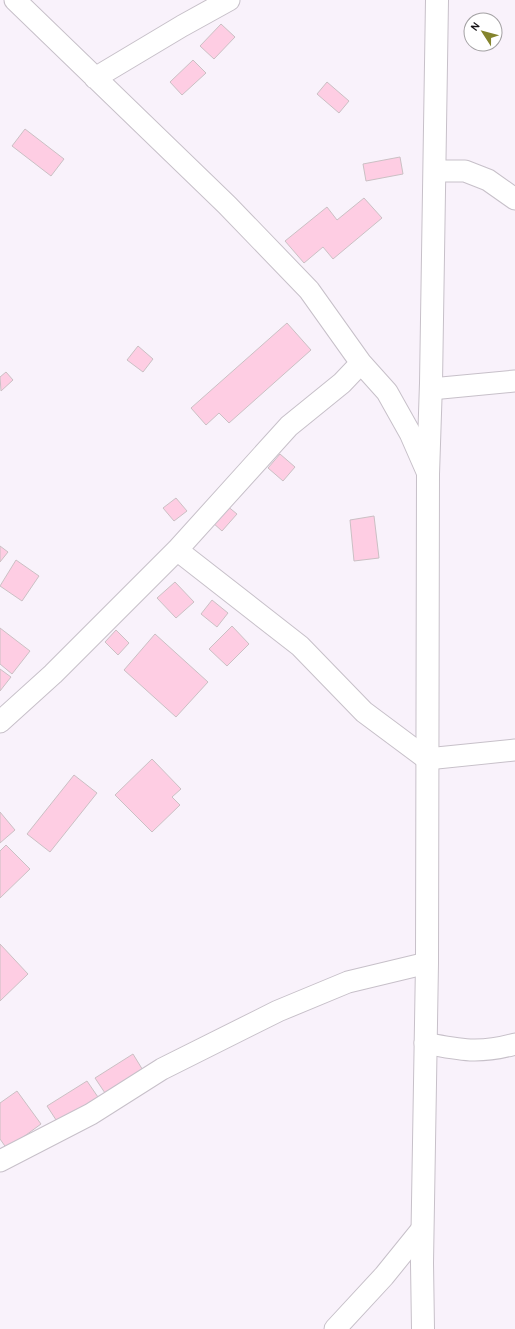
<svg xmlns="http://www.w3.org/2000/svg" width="515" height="1329" font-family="Karla,sans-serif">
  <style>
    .building { fill: #fecde3; stroke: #cbc0c4 }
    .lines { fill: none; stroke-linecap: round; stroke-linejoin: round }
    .minor-casing { stroke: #c7c0c9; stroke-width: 23 }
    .tertiary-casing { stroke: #c7c0c9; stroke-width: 24 }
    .minor { stroke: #fff; stroke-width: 21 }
    .tertiary { stroke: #fff; stroke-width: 22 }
  </style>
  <rect width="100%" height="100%" fill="#f9f2fb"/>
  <path class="building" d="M221,24L235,37L214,59L200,46Z
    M193,60L206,73L182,95L170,82Z
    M327,82L349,101L339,113L317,94Z
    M25,129L64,159L51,176L12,146Z
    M400,157L403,174L366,181L363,164Z
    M364,198L382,218L333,259L323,247L304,263L285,241L327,207L337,220Z
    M287,323L311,350L229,423L219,413L206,425L191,408Z
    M138,346L153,359L143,372L127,360Z
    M6,372L13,380L1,391L0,377Z
    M280,454L295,467L283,481L268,468Z
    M176,498L187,511L174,521L163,508Z
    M226,505L237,514L222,531L212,522Z
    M374,516L379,558L354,561L350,520Z
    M0,546L8,552L0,562Z
    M16,560L39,576L22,601L0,586Z
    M175,582L194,602L176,618L157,598Z
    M212,600L228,613L217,627L201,614Z
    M232,626L249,644L227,666L209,649Z
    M0,628L30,651L12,674L0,664Z
    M116,630L129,643L118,655L105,642Z
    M155,634L208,682L176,717L124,670Z
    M0,669L11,677L0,691Z
    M152,759L181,789L172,797L180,805L152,832L115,795Z
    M74,775L97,793L50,852L27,834Z
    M0,812L15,830L0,843Z
    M6,845L30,869L0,898V851Z
    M0,944L28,974L0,1001Z
    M133,1054L144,1072L107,1096L95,1078Z
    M87,1081L100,1100L60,1126L47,1106Z
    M17,1091L41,1124L7,1149L0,1139V1103Z"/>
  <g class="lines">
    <defs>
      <path id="minor" d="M15,0L227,205L309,290L361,363L387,392L410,433L428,474
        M95,78L182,26L229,0
        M435,171H465L488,180L515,199
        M431,389L515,381
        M177,550L300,646L364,712L427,759L515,750
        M0,722L53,674L177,550L289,426L342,383L361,363
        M425,1043C460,1050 479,1054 515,1044
        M0,1161L91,1114L162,1069L278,1011L348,982L427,963
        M335,1329L384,1276L422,1229"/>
      <path id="tertiary" d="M423,1329L422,1263L427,963L428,474L431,383L437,0"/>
    </defs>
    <use href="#minor" class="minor-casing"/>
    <use href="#tertiary" class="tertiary-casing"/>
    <use href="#minor" class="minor"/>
    <use href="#tertiary" class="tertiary"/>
  </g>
  <g transform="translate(483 32) rotate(306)"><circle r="19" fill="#ffffff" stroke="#a3a1a3"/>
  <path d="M0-3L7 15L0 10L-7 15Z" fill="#84842d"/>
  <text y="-6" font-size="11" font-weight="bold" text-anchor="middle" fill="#181518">N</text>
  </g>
</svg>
